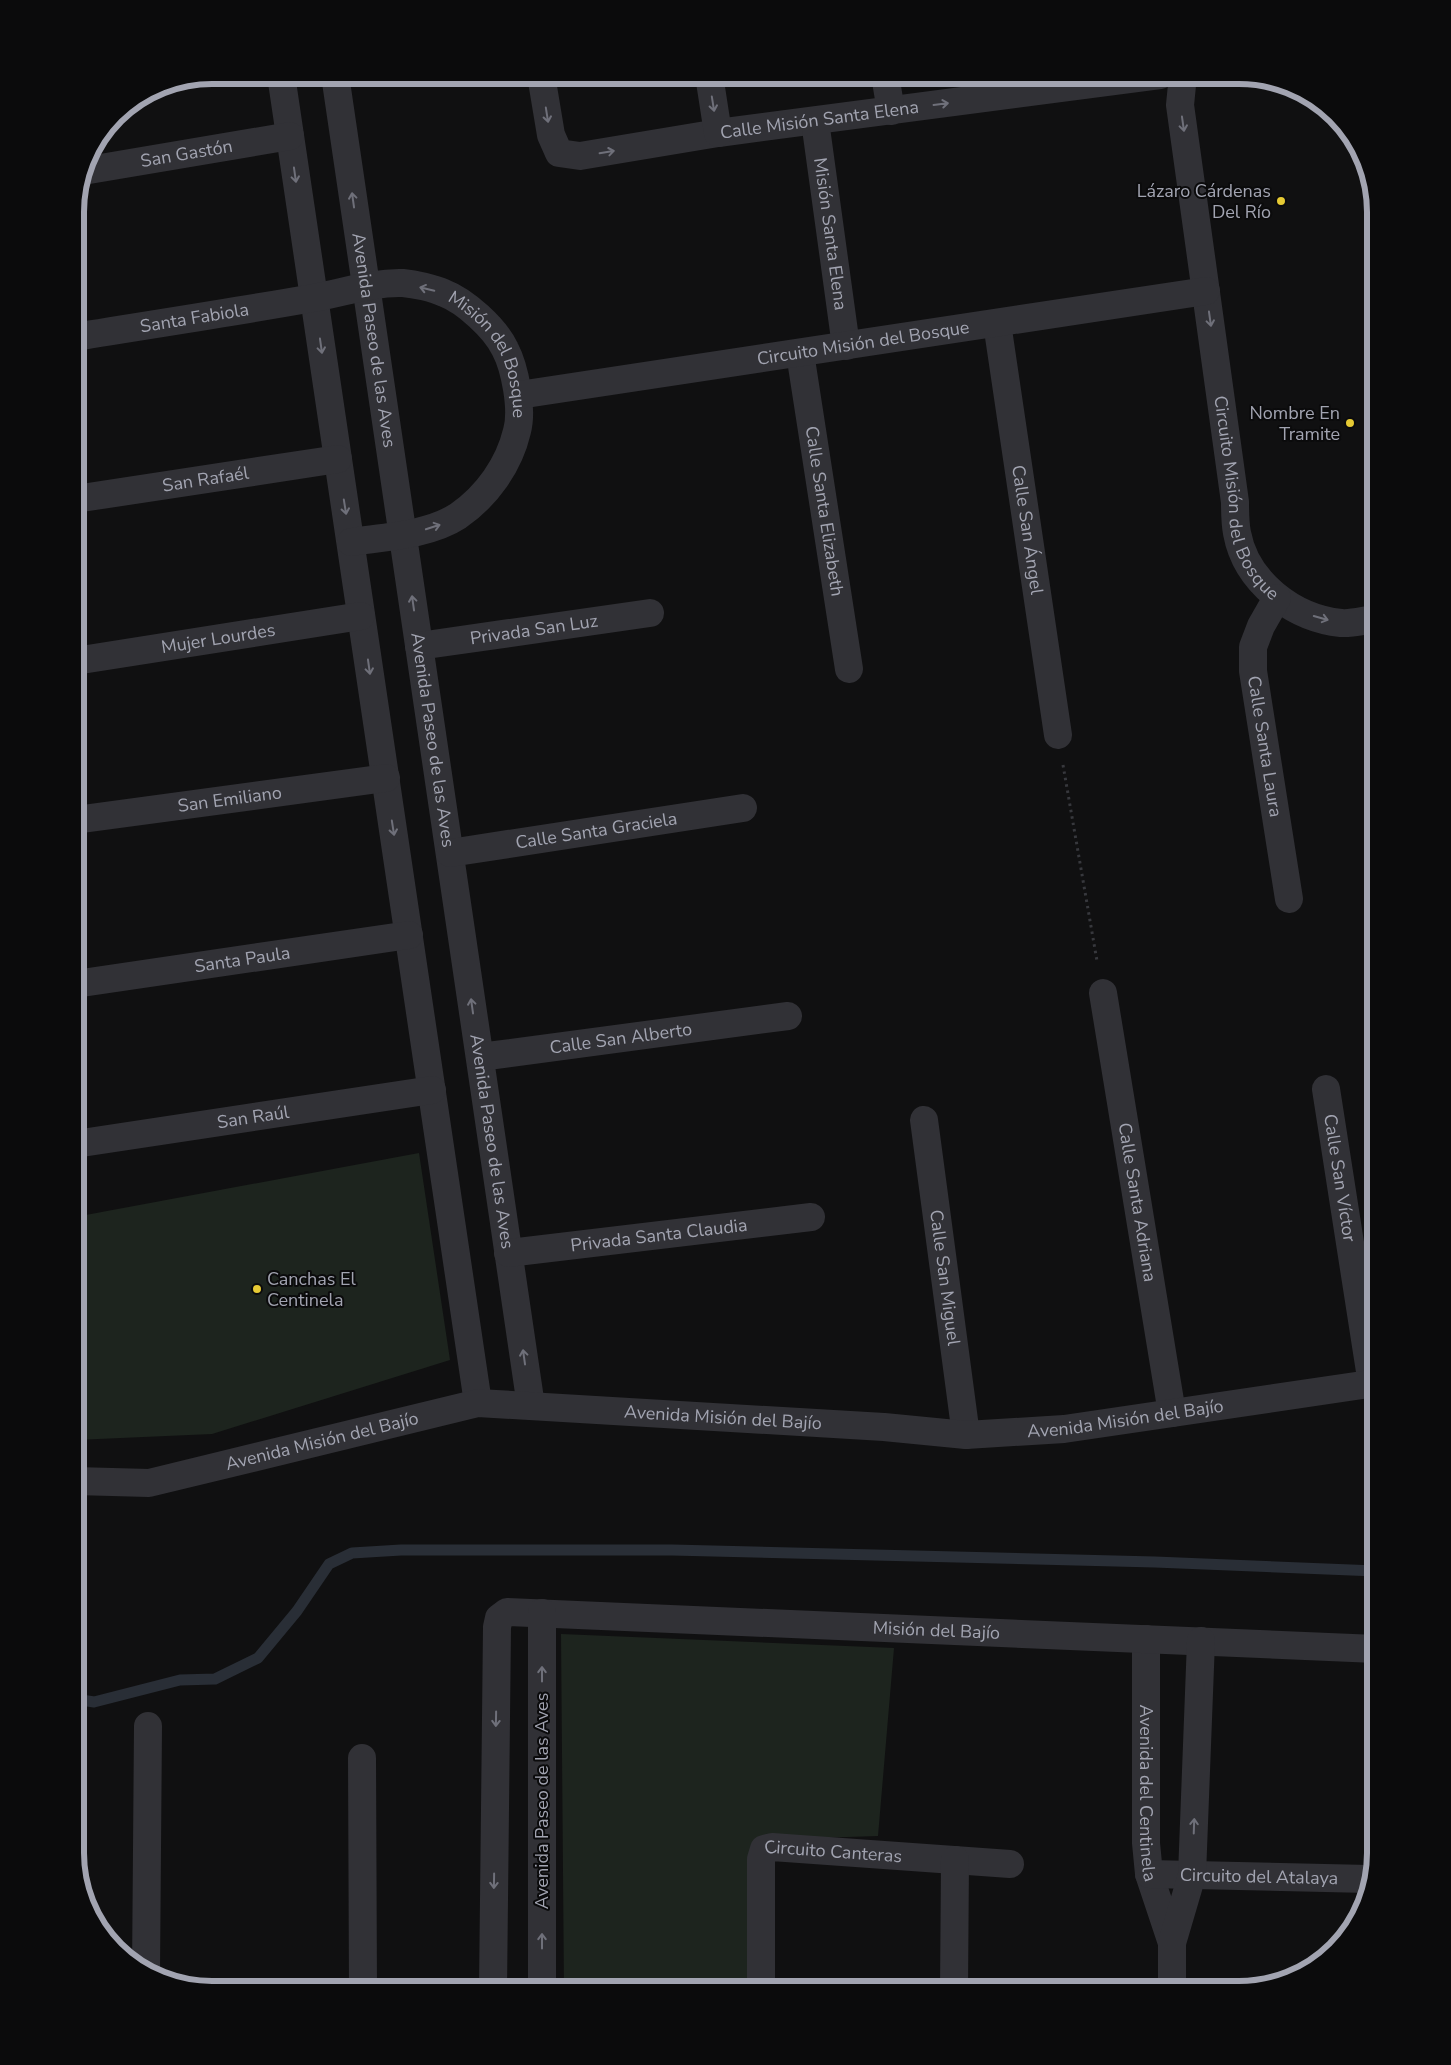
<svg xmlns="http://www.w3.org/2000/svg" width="1451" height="2065" font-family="'Nunito Sans',sans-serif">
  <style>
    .green { fill: #1d241e }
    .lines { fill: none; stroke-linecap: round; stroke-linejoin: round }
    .stream { stroke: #292e36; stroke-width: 11 }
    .path { stroke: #37383d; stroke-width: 3; stroke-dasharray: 2.5 4; stroke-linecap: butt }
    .minor { stroke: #313136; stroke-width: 28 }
    .oneway { stroke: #6f707a }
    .poi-dot { fill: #e6ca34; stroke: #0b0b0c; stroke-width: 2 }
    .labels { text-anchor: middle; stroke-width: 4; stroke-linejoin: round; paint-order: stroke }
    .street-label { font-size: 18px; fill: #a2a4b1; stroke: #0b0b0c }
    .poi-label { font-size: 18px; fill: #a2a4b1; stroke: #0b0b0c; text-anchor: end }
    .rim { fill: none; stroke: #a2a4b1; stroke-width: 6 }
  </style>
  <rect width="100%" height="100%" fill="#101011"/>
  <path class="green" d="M419,1153L450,1360L212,1434L75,1440V1217Z
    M561,1634L894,1648L878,1836L754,1840L750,1990H564Z"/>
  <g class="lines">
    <path class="stream" d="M75,1699L94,1702L180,1680L215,1679L258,1658L297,1611L329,1564L352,1553L401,1550H672L1155,1562L1376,1571"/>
    <path class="path" d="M1063,765L1097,961"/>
    <g class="minor">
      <path d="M281,75L478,1403"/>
      <path id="s1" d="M335,75L531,1406"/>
      <path id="s2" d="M541,75L551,135L559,153L580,156L718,133L1160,75"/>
      <path d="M709,75L718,133"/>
      <path d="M885,75L891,111"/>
      <path id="s3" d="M1183,75L1180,105L1235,502C1235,513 1235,523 1237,533C1246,582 1293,618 1341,623C1352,624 1365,620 1376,619"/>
      <path id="s4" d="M815,121L846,346"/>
      <path id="s5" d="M83,171L290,136"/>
      <path id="s6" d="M997,323L1058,735"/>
      <path id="s7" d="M75,337C154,324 234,312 313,298C343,293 372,282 403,283C415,284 433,288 444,293C465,301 495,328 505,349C515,368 523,409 517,431C509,465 487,496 458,516C429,535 384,537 351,542"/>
      <path id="s8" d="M800,353L849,669"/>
      <path id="s9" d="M519,395L1206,291"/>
      <path id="s10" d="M75,499L338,459"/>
      <path id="s11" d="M1277,598L1261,626L1253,647V671L1289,899"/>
      <path id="s12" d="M419,646L650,613"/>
      <path id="s13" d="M75,661L361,616"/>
      <path id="s14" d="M75,820L386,778"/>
      <path id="s15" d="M450,853L743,808"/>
      <path id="s16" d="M75,984L409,935"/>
      <path id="s17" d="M1103,993L1172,1413"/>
      <path id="s18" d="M480,1057L788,1016"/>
      <path id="s19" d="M1326,1089L1372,1384"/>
      <path id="s20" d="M924,1120L966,1435"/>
      <path id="s21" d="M75,1144L432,1090"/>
      <path id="s22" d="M508,1253L811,1217"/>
      <path id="s23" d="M75,1481L149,1483L478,1403L884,1427L966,1435L1064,1429L1376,1383"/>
      <path id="s24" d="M1146,1639V1843L1149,1874L1172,1943"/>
      <path d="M362,1758L363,1990"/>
      <path id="s25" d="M1149,1874L1369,1879"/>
      <path d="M146,1972L148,1726"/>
      <path id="s26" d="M493,1990L497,1627L499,1618L507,1612L1376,1649"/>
      <path d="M542,1990V1613"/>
      <path id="s27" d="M761,1990V1859L764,1849L772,1847L1010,1864"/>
      <path d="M954,1990L955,1860"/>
      <path d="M1172,1990V1943L1192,1875L1201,1641"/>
    </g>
  </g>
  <defs><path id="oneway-shaft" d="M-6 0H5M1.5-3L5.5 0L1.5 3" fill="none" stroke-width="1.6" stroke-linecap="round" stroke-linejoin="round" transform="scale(1.25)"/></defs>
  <g class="oneway">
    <use href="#oneway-shaft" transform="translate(713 104) rotate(81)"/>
    <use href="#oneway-shaft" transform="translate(941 104) rotate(-7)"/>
    <use href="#oneway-shaft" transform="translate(547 115) rotate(81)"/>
    <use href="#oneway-shaft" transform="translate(1183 124) rotate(82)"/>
    <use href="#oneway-shaft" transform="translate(607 152) rotate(-9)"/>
    <use href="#oneway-shaft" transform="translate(295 175) rotate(82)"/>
    <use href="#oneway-shaft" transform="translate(353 200) rotate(-98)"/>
    <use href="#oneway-shaft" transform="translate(427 289) rotate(-167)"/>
    <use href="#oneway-shaft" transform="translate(1210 319) rotate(82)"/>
    <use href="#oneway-shaft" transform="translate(321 346) rotate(82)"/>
    <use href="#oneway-shaft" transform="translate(345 507) rotate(81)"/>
    <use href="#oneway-shaft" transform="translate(433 527) rotate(-18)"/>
    <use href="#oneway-shaft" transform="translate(413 603) rotate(-98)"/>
    <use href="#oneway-shaft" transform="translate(1321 618) rotate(16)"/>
    <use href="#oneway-shaft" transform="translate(369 667) rotate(82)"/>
    <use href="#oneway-shaft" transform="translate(393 828) rotate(81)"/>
    <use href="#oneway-shaft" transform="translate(472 1006) rotate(-98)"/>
    <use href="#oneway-shaft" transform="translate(524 1357) rotate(-98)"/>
    <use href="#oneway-shaft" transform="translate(542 1674) rotate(-90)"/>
    <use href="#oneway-shaft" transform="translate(496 1719) rotate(91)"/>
    <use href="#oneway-shaft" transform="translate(1194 1826) rotate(-88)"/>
    <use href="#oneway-shaft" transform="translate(494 1881) rotate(91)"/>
    <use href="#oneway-shaft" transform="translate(542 1941) rotate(-90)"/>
  </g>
  <g class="poi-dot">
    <circle cx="1281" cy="201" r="5"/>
    <circle cx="1350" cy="423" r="5"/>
    <circle cx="257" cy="1289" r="5"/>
  </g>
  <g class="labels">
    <g class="street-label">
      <text dy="6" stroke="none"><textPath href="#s2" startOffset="344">Calle Misión Santa Elena</textPath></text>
      <text dy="6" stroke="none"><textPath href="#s5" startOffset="105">San Gastón</textPath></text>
      <text dy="6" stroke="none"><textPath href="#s4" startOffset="114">Misión Santa Elena</textPath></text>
      <text dy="6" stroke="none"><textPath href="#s7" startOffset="121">Santa Fabiola</textPath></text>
      <text dy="6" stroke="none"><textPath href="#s1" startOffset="268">Avenida Paseo de las Aves</textPath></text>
      <text dy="6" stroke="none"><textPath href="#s9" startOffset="348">Circuito Misión del Bosque</textPath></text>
      <text dy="6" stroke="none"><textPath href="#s7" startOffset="456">Misión del Bosque</textPath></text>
      <text dy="6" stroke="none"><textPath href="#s10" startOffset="132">San Rafaél</textPath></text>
      <text dy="6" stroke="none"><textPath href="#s3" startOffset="431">Circuito Misión del Bosque</textPath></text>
      <text dy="6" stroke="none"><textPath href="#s8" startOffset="160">Calle Santa Elizabeth</textPath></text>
      <text dy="6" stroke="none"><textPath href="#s6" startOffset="209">Calle San Ángel</textPath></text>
      <text dy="6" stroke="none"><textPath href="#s12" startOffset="116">Privada San Luz</textPath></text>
      <text dy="6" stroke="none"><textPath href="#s13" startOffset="145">Mujer Lourdes</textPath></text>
      <text dy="6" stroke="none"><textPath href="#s1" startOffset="672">Avenida Paseo de las Aves</textPath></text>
      <text dy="6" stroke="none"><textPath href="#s11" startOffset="155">Calle Santa Laura</textPath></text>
      <text dy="6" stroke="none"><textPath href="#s14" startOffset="156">San Emiliano</textPath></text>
      <text dy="6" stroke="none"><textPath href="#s15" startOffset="148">Calle Santa Graciela</textPath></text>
      <text dy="6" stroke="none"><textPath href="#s16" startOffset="169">Santa Paula</textPath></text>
      <text dy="6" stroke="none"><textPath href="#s18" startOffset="142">Calle San Alberto</textPath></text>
      <text dy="6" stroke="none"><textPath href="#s21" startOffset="180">San Raúl</textPath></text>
      <text dy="6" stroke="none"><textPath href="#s1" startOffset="1078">Avenida Paseo de las Aves</textPath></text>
      <text dy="6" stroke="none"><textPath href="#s19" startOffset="90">Calle San Víctor</textPath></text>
      <text dy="6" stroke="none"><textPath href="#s17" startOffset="212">Calle Santa Adriana</textPath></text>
      <text dy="6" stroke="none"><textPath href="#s22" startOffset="152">Privada Santa Claudia</textPath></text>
      <text dy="6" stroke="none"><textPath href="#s20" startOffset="159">Calle San Miguel</textPath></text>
      <text dy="6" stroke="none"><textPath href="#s23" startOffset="658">Avenida Misión del Bajío</textPath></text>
      <text dy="6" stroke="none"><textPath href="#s23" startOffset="1062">Avenida Misión del Bajío</textPath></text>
      <text dy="6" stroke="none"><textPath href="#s23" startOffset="252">Avenida Misión del Bajío</textPath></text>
      <text dy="6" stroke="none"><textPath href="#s26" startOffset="812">Misión del Bajío</textPath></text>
      <text dy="6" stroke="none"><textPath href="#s24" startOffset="154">Avenida del Centinela</textPath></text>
      <text transform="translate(542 1801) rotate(-90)" y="6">Avenida Paseo de las Aves</text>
      <text dy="6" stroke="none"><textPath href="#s27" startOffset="211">Circuito Canteras</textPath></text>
      <text dy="6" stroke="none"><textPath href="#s25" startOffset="110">Circuito del Atalaya</textPath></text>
    </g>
    <g class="poi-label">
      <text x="1271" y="197">Lázaro Cárdenas<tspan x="1271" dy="21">Del Río</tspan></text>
      <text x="1340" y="419">Nombre En<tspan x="1340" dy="21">Tramite</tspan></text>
      <text x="267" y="1285" text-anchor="start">Canchas El<tspan x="267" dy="21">Centinela</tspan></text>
    </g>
  </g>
  <path d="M0 0H1451V2065H0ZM212 84H1239A128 128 0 0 1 1367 212V1853A128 128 0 0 1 1239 1981H212A128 128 0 0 1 84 1853V212A128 128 0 0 1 212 84Z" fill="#0b0b0c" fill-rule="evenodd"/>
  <path class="rim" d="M212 84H1239A128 128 0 0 1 1367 212V1853A128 128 0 0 1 1239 1981H212A128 128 0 0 1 84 1853V212A128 128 0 0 1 212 84Z"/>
</svg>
